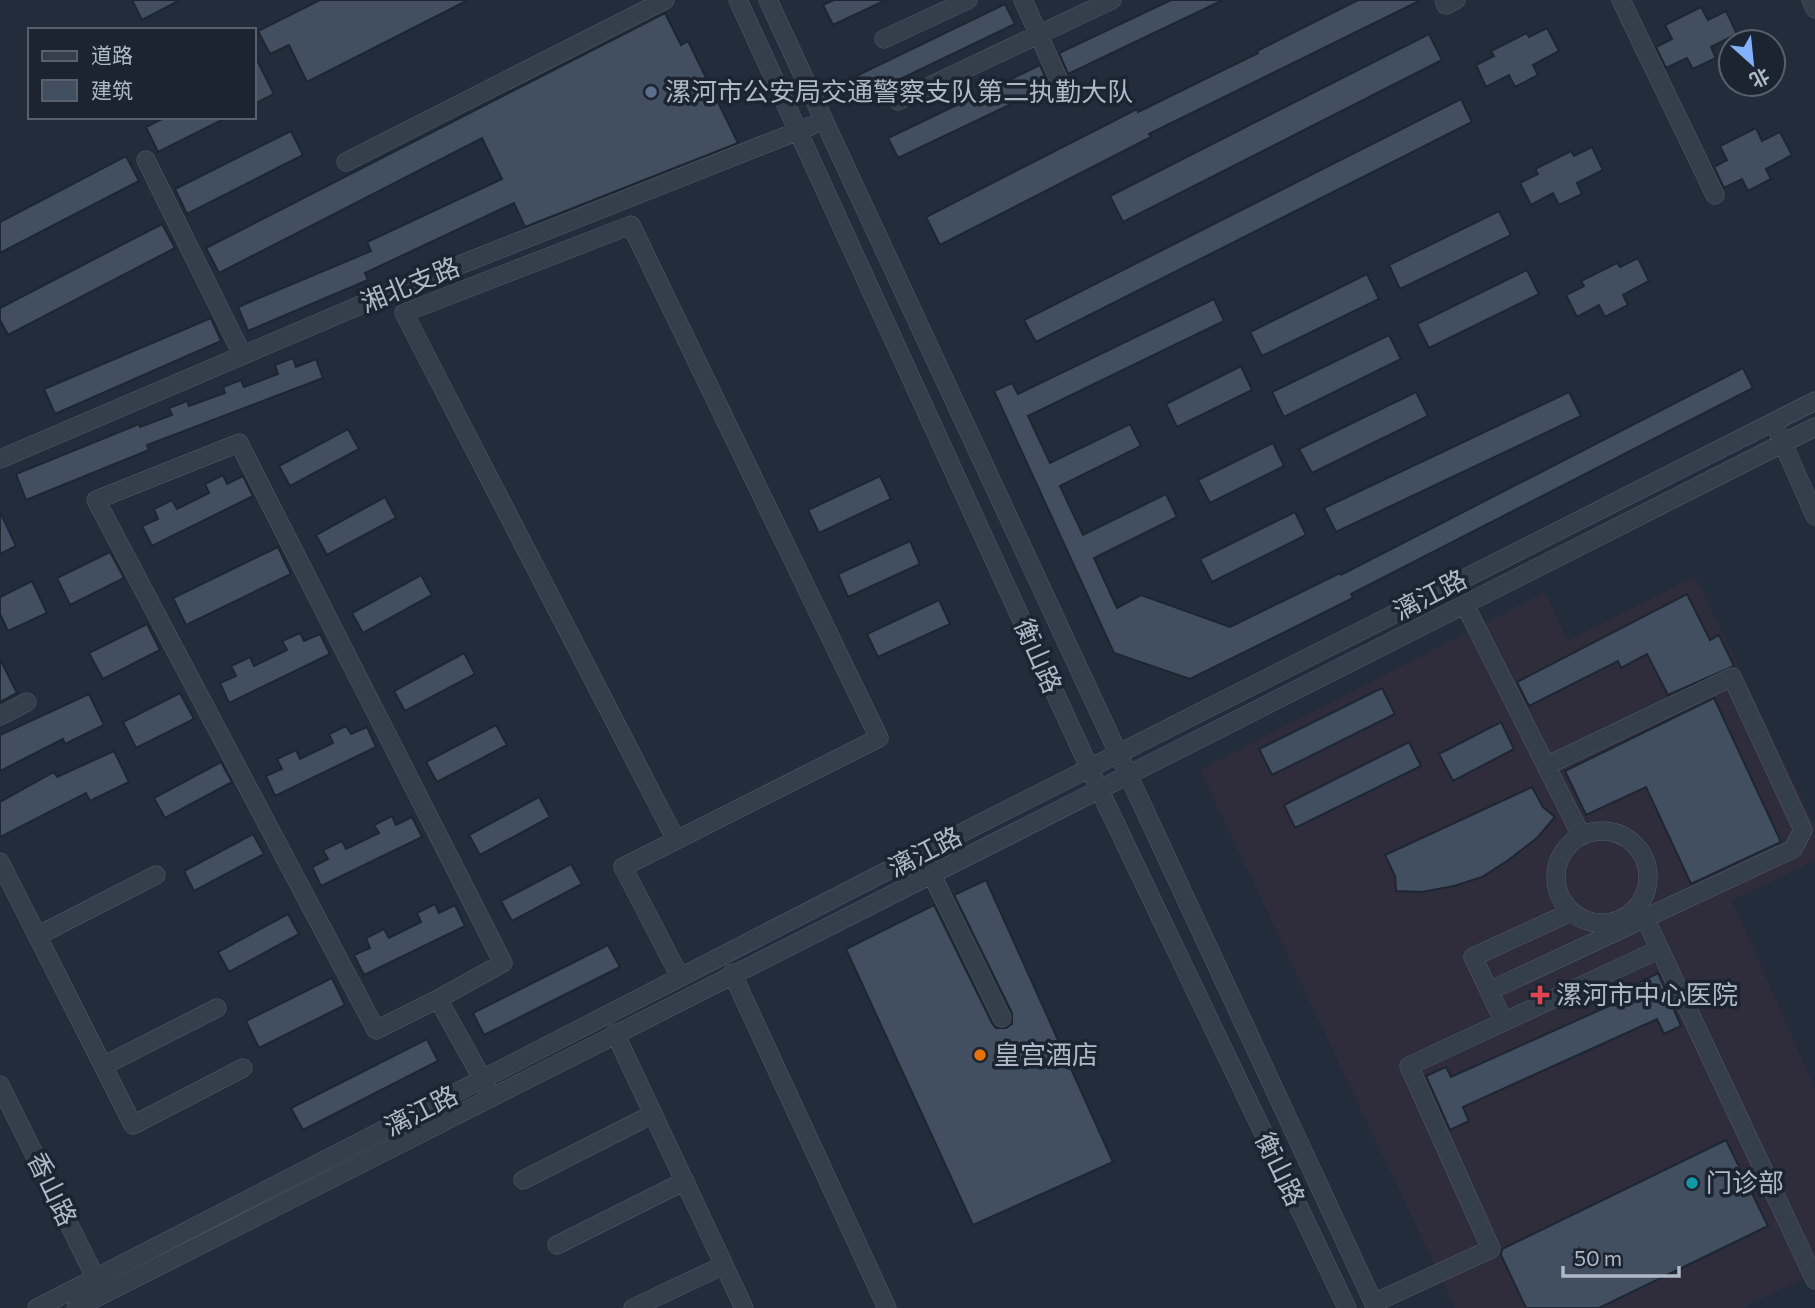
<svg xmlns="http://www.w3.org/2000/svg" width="1815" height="1308" font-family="Commissioner,'Noto Sans SC',sans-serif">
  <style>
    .medical { fill: #2f2d3c }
    .building { fill: #424f60; stroke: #1d2632; stroke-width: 2 }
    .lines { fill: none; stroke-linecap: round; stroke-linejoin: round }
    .minor-casing { stroke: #535c69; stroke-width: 19 }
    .minor { stroke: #353e4b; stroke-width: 18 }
    .service-dot { fill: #5c6f8a; stroke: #1b2430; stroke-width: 2.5 }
    .health-dot { fill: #e0444e; stroke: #1b2430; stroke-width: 2.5 }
    .food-dot { fill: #e8710a; stroke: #1b2430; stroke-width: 2.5 }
    .culture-dot { fill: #0f9aa8; stroke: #1b2430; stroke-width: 2.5 }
    .labels { text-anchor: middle; stroke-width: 7; stroke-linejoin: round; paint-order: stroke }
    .poi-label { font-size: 26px; fill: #b0b9c7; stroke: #1b2430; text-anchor: start }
    .street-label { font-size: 26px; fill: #b0b9c7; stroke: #1b2430 }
  </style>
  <rect width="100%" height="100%" fill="#222c3b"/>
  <path class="medical" d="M1695,576L1815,826V861L1732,900L1815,1089V1273L1742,1308H1455L1200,770L1545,592L1568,641Z"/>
  <path class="building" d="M132,0H180L142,20Z
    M320,0H468L307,82L289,45L270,54L258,31Z
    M834,0H886L833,25L823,5Z
    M1171,0H1223L1068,74L1059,53Z
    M1358,0H1421L1149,134L1151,137L940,245L926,217L1137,109L1138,112L1258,53L1257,51Z
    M1005,4L1015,24L863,97L854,77Z
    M1701,7L1708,20L1726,11L1737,34L1711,47L1716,58L1693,69L1687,58L1666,68L1656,47L1672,39L1665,25Z
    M665,13L681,45L688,41L738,143L525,227L514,203L365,273L368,280L248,331L238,307L371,251L367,242L502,179L482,138L219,273L206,248Z
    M1547,28L1559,51L1533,65L1538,75L1515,87L1509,75L1486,87L1476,65L1494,56L1491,51L1527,33L1529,37Z
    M1429,34L1442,60L1123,222L1110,196Z
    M254,54L274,94L254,104Z
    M1040,65L1049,86L898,158L888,138Z
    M1461,99L1472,122L1036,342L1024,320Z
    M166,117H228L158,152L146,127Z
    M1756,128L1762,141L1780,132L1792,155L1766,169L1771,179L1748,191L1742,179L1724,188L1714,167L1727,160L1720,146Z
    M291,131L303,155L187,214L175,189Z
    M1592,147L1603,170L1577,183L1582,194L1559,205L1553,193L1531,205L1520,183L1538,174L1535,169L1571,151L1574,156Z
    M126,156L139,181L0,253V222Z
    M1499,211L1511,235L1400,289L1389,265Z
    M162,224L175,248L8,335L0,320V308Z
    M1638,258L1649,281L1623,295L1628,305L1605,317L1599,305L1577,317L1566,295L1584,286L1581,281L1617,263L1620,267Z
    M1527,270L1539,294L1429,348L1417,324Z
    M1367,274L1379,299L1262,356L1250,332Z
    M1214,299L1224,321L1028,416L1050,463L1130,424L1141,446L1060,486L1083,535L1166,494L1177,517L1094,558L1117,608L1141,595L1230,627L1340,573L1341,575L1743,368L1753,388L1351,594L1353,598L1190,679L1114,653L994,391L1012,383L1018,394Z
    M211,318L221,341L55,414L44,389Z
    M1389,335L1401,359L1284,417L1272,392Z
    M293,358L296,367L316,359L323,378L147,445L149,450L26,500L16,474L139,424L140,427L172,415L169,408L187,401L189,406L225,393L223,387L241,380L244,387L278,374L275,365Z
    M1241,366L1252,390L1177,427L1166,404Z
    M1416,392L1428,416L1312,473L1299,449Z
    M1569,392L1581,416L1336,532L1324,508Z
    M348,429L359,449L290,486L279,466Z
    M1273,443L1284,466L1210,503L1198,480Z
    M223,475L227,484L243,476L253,496L152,546L142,526L158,519L154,509L172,500L177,509L209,493L205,484Z
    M880,476L891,499L819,533L808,510Z
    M385,497L396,518L327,555L316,535Z
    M0,512L16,546L0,554Z
    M1295,512L1306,535L1212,582L1200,559Z
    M910,541L920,564L848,597L838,574Z
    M278,547L291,574L186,625L173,598Z
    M110,552L124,578L70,605L57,578Z
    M421,575L432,595L363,633L352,613Z
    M32,581L47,613L8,631L0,614V597Z
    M1687,594L1710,640L1719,635L1734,666L1668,695L1647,654L1621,668L1618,661L1529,706L1517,682Z
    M939,600L950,624L878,657L867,634Z
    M147,624L160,650L103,679L89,653Z
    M300,633L304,641L320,634L330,654L229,703L220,683L236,676L231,666L250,657L254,666L287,650L282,641Z
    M464,653L475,674L405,711L394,691Z
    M0,659L17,693L0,702Z
    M1382,688L1395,714L1272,775L1259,749Z
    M180,693L194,719L136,748L123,722Z
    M89,694L104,725L65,744L63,739L0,771V735Z
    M1714,698L1781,842L1691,884L1646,787L1586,815L1565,771Z
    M1501,722L1514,749L1453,781L1439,754Z
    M496,725L507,745L437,782L426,762Z
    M346,726L351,734L367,727L376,747L275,796L266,776L282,769L277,759L296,750L300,759L333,743L329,734Z
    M1409,742L1421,766L1295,828L1284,805Z
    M114,751L129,782L90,801L86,793L0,837V802L54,772L57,777Z
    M221,762L232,782L165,818L154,798Z
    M1532,787L1543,807L1555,817L1537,838L1507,861L1482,877L1454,886L1422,892L1396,891L1395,876L1385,855Z
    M539,797L550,817L480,855L469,835Z
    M392,816L396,825L412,817L422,837L321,886L312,867L328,859L323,850L342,841L346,849L379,833L374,825Z
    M253,834L264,854L194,891L184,871Z
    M571,864L582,884L512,921L501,901Z
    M986,880L1113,1162L973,1225L846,949L934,905L992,1023L996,1028H1006L1012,1024V1013L954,895Z
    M435,904L439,913L455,905L465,926L364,975L354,955L370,948L366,938L384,929L389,938L421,922L417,913Z
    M288,914L299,934L229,972L218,952Z
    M608,945L620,967L484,1035L473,1013Z
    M1658,973L1681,1026L1664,1034L1657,1019L1463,1107L1469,1121L1450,1130L1426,1076L1446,1067L1451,1077L1642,991L1638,983Z
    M332,978L345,1005L259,1048L246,1021Z
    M427,1039L438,1061L303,1130L291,1108Z
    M1726,1140L1768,1226L1599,1308H1526L1501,1255L1502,1249Z"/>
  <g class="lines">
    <defs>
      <path id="minor" d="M738,0L1099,789L1347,1308
        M768,0L1376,1308
        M1023,0L1062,87
        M1444,0L1446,5L1456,0
        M1621,0L1715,195
        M1811,0L1815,9
        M884,39L968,0
        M898,101L1112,0
        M146,160L242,354
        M346,162L665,0
        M1778,432L1815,516
        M0,459L391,292L811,126
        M1465,605L1581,835
        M0,716L27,702
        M1556 877a46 46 0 1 1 92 0a46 46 0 1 1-92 0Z
        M676,840L404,313L631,225L879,738L623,867L680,977
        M0,862L133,1125L243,1068
        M926,863L1002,1018
        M1639,905L1815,1280
        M37,936L156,875
        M732,973L887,1308
        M1489,991L1793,849L1803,830L1732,677L1546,766
        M438,999L376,1030L96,500L239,443L503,963L438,999L488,1089
        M1504,1022L1473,957L1571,912
        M615,1033L744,1308
        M103,1066L217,1008
        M0,1085L101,1289
        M523,1180L653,1114
        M557,1245L685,1181
        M1374,1303L1491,1249L1409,1066L1660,949
        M37,1308L922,853L1815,401
        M76,1308L1815,427
        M633,1308L724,1265"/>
    </defs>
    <use href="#minor" class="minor-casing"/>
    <use href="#minor" class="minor"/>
  </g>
  <circle class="service-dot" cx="651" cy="92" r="7"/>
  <path class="health-dot" d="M1536.5 984.5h7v7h7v7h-7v7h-7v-7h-7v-7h7z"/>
  <circle class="food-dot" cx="980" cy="1055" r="7"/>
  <circle class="culture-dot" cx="1692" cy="1183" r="7"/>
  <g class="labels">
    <g class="poi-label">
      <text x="665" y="101">漯河市公安局交通警察支队第二执勤大队</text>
      <text x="1556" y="1004">漯河市中心医院</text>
      <text x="994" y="1064">皇宫酒店</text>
      <text x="1706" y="1192">门诊部</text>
    </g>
    <g class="street-label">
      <text transform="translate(410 285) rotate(-22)" y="9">湘北支路</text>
      <text transform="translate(1430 595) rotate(-27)" y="9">漓江路</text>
      <text transform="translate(1038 656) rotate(66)" y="9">衡山路</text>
      <text transform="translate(925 852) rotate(-27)" y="9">漓江路</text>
      <text transform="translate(421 1111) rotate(-27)" y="9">漓江路</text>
      <text transform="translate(1280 1169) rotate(64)" y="9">衡山路</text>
      <text transform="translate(52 1189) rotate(64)" y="9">香山路</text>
    </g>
  </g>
  <rect x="28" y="28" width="228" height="91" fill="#1b2430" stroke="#57606c" stroke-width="2"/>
  <rect x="42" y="51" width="35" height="10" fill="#353e4b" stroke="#57606c" stroke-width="2"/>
  <text x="91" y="63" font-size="21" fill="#b0b9c7">道路</text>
  <rect x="42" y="80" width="35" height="21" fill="#424f60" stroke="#57606c" stroke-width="2"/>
  <text x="91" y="98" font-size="21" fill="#b0b9c7">建筑</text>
  <g transform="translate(1752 63) rotate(153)"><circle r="33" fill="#1b2430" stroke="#57606c" stroke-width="2"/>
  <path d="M0-5L12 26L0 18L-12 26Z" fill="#83b1fa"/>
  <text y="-10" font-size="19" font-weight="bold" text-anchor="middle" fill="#b0b9c7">北</text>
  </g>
  <path d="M1563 1266v10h116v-10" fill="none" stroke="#b0b9c7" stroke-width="3.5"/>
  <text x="1574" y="1266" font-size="21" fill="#b0b9c7" stroke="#1b2430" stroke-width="5" paint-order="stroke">50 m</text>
</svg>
